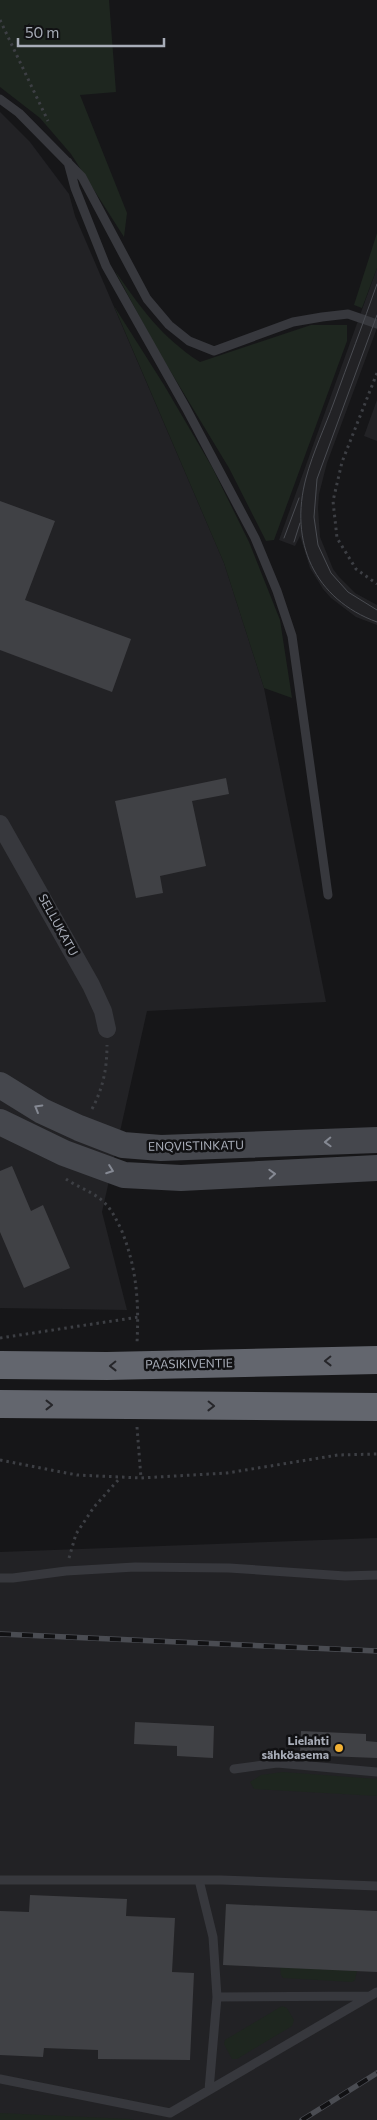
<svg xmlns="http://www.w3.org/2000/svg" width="377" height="2120" font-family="Commissioner,sans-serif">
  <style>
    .built { fill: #222225 }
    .green { fill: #1e261f }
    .building { fill: #404145 }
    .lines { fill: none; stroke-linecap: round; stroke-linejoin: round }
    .path { stroke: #3d3f44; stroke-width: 3; stroke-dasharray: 2.5 4; stroke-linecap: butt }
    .lane { stroke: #37383d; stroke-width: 9 }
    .street { stroke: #37383d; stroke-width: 18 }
    .secondary { stroke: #45474d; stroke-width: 26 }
    .highway { stroke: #63666e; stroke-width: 28 }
    .tram { stroke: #4a4c52; stroke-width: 1 }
    .rail-casing { stroke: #4a4c52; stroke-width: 5.5 }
    .rail { stroke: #111113; stroke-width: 4; stroke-dasharray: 11; stroke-linecap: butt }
    .oneway { stroke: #858993 }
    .oneway2 { stroke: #26262a }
    .poi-dot { fill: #f2b134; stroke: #111113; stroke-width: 2 }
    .labels { text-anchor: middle; stroke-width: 5; stroke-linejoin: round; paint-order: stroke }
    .street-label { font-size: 12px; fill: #a8adb8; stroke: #111113 }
    .poi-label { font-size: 12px; font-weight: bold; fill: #a8adb8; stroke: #111113; text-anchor: end }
  </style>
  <rect width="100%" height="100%" fill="#161618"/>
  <path class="built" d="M0,112L30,142L69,194L75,216L224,563L264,688L326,1002L147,1011L102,1212L127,1310L0,1308Z
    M377,268V328L327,463L319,494L318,508L320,537L333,569L339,577L355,593L377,605V625L356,617L331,598L323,589L310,568L300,536L295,546L279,540Z
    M377,400V441L364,436Z
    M377,1538V2120H0V1552Z"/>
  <path class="green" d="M0,0H109L116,92L80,95L127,213L124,237L71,154L40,118L0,87Z
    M377,233V268L362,308L354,305Z
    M115,271C141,308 162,338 200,362L311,325H347V341L274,540L266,541L229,468L157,349Z
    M114,306L164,385L212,467L249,542L280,620L292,698L264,688L224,563Z
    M283,1772L377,1779V1796L254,1789L250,1782L261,1775Z
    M280,1967L357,1971L355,1980L352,1982L283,1978L281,1975Z
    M282,2006L287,2008L294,2020L292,2026L237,2059H232L224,2044L225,2040Z
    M0,2113L130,2119L134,2120H0Z"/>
  <path class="building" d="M0,501L55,521L25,600L131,639L112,692L0,650Z
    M226,778L229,794L192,801L206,866L160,876L163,893L136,898L115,801Z
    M12,1166L31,1211L43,1205L70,1268L24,1288L0,1232V1171Z
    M135,1722L214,1726L213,1758L177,1756V1746L134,1744Z
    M301,1731L366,1734V1741L377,1742V1758L300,1755Z
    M30,1895L127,1899L126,1916L175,1918L172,1972L194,1973L190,2060L98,2059V2050L44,2048L43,2057L0,2055V1911L29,1912Z
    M226,1904L377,1911V1972L223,1965Z"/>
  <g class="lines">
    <path class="path" d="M0,20L48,121
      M377,373L342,462L333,501L337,538L356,569L377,584
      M92,1109C103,1088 107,1069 107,1045
      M66,1179C76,1186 90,1191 99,1198C110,1206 115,1217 121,1229C137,1268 139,1302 137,1343
      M0,1338L139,1317
      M137,1427L141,1478
      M0,1460L77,1475L141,1478L227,1473L338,1455L377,1454
      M69,1558L76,1534L94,1507L120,1478"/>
    <path class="lane" d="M0,99L19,113L82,177L147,299L169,325L189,341L214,351L293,322L322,317L348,314L377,324
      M68,162L75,188L106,266L186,408L255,538L277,591L292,636L328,895
      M0,1578H13L66,1571L135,1567L229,1568L345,1576L377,1575
      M234,1769L277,1763L377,1772
      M0,1880H221L377,1886
      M199,1880L213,1937L217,1997
      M0,2079L170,2113L377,1992
      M209,2090L217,1997L370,1996"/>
    <path class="street" d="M0,824L91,985L103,1011L107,1029"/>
    <path class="secondary" d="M0,1085L42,1111L79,1128L123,1145L161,1148L377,1140
      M0,1122L64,1153L124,1175L181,1178L377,1168"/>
    <path class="highway" d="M0,1365L107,1366L377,1360
      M0,1404L377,1407"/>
    <path class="tram" d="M377,284C363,324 348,363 334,402C325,427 313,452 306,478C289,542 314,599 377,622
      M377,315L317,479L314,517L318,545L331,573L348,592L377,610
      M284,538L299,498
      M294,542L300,523"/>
    <defs>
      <path id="rail" d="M0,1634L377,1651
        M302,2120L377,2073"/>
    </defs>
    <use href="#rail" class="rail-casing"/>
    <use href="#rail" class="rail"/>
  </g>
  <defs><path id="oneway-chevron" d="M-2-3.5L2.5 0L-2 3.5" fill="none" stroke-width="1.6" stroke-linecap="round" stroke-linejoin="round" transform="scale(1.25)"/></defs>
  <g class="oneway">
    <use href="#oneway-chevron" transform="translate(38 1108) rotate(-150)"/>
    <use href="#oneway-chevron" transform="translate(328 1142) rotate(178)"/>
    <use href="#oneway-chevron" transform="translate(110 1170) rotate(20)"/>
    <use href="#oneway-chevron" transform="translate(272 1174) rotate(-3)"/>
  </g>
  <g class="oneway2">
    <use href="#oneway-chevron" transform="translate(328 1361) rotate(179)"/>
    <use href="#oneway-chevron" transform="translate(113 1366) rotate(179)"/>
    <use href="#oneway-chevron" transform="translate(49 1405)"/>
    <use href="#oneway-chevron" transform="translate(211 1406) rotate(1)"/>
  </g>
  <circle class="poi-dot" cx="339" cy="1748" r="5"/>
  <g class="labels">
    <g class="street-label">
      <text transform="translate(58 925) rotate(61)" y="4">SELLUKATU</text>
      <text transform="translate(196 1146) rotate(-1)" y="4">ENQVISTINKATU</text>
      <text transform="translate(189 1364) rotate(-1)" y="4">PAASIKIVENTIE</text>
    </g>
    <g class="poi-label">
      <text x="329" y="1745">Lielahti<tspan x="329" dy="14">sähköasema</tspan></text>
    </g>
  </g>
  <path d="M18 38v8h146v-8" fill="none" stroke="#a8adb8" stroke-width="2.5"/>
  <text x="25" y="38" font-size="15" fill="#a8adb8" stroke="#111113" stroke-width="4" paint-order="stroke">50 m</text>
</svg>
